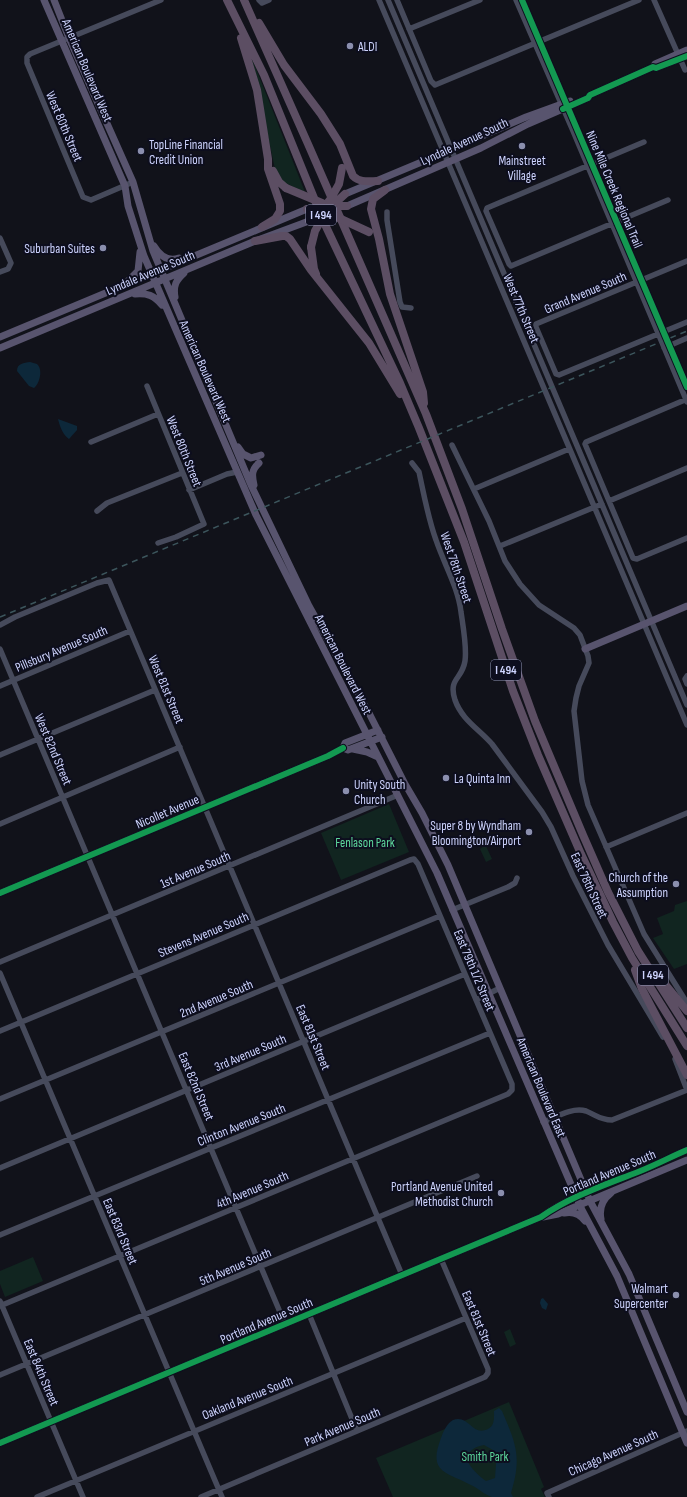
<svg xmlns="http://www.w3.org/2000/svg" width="687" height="1497" font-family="'Sofia Sans Condensed',sans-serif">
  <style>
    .green { fill: #112520 }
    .water { fill: #0d283a; fill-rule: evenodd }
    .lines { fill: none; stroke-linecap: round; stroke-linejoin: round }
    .minor { stroke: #464a5b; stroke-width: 5.5 }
    .major { stroke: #58546e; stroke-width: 7 }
    .highway { stroke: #5c4e63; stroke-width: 8 }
    .rail { stroke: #3c555c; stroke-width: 1.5; stroke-dasharray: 6 5; stroke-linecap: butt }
    .highway-bridge { stroke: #5c4e63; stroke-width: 8 }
    .cycleway-casing { stroke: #0d0e1e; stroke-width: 8 }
    .cycleway { stroke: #139951; stroke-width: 6 }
    .poi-dot { fill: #8b8fae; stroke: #0d0e1e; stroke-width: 1.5 }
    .labels { text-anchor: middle; stroke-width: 4; stroke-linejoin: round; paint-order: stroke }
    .shield { fill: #0d0e1e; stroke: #9398ba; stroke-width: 1 }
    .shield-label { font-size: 12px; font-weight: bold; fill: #cdd3fd }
    .poi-label { font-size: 13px; fill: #cdd3fd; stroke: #0d0e1e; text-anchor: end }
    .street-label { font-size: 13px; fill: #cdd3fd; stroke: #0d0e1e }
    .park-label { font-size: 13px; fill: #5dd89c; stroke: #0d0e1e }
  </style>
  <rect width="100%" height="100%" fill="#11121a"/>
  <path class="green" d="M251,56L305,192L283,182L275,169L256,80L249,57Z
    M389,804L409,852L341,880L321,833Z
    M484,846H486L492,859L486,862L480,849Z
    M687,901V964L674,969L653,938L663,934L657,918L674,911L675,905Z
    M33,1257L43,1281L5,1297L0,1284V1271Z
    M510,1329L516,1344L510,1347L504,1332Z
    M509,1402L544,1487L541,1489L545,1497H393L376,1458Z"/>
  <path class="water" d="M30,362L37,364C43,369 40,383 34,388L29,386L17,371C17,363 24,363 30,362Z
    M58,419L77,426V430L69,439C63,435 60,427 58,419Z
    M543,1298L548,1304L546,1310L542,1308L540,1303L541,1299Z
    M499,1408L502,1411C516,1444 522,1457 511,1493L513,1497C507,1497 498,1497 492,1497C485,1495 479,1489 473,1486C448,1472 427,1474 441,1438C443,1432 447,1423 453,1420C469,1414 472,1437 488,1429C495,1426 494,1417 494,1411ZM484,1445L493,1450L496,1464L495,1478L486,1481C478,1475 469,1467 466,1457C471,1449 475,1447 484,1445Z"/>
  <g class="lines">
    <path class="minor" d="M259,0L262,3L269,0
      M379,0L687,725
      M388,0L687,705
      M397,0L431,81L435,85L639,0
      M516,0L573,131L687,402
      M654,0L685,70
      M409,29L480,0
      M644,142L487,208L486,211L509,264L511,266L668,200
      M133,182L91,200L83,197L27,63V57L30,54L161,0
      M387,212V220L400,302L402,307L411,308
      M0,238L11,263L8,269L0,272
      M687,261L536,324V327L556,374L559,375L687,322
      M664,348L687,338
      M147,386L204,524L176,537L158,543
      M687,399L586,442L585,444L633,558L637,559L687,538
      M91,442L158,414
      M452,445L489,521L505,561L520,584L539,605L574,628L580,635L588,656L589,663L579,686L576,698L574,711L582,781L588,805L644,934L687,1003
      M412,463L419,472C424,495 428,518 436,540C444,564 458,587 461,612C463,626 467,647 465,661C462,680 448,678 455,700C462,720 479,729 492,744L542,812L551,827L573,876L608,945L663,1037
      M474,489L569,449
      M189,490L227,474L237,472
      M609,501L687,468
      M97,511L107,503L182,473
      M500,546L602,504
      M0,625L15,617L97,583L109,580L402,1275
      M0,649L285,1324
      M687,676L685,679L687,684
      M0,686L130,631
      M0,755L155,690
      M0,824L180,747
      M606,847L687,813
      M452,910L508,887L515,883L517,878
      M0,962L398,795
      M0,973L222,1497
      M476,1000L500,988
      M0,1031L410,860L414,859L418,864L512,1084V1090L508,1094L0,1306
      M675,1059L687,1090
      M0,1099L440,916
      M543,1122C556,1117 572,1107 586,1111C596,1115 600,1120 612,1120L687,1090
      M0,1168L465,974
      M0,1235L490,1033
      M0,1301L83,1497
      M309,1314L357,1431
      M0,1375L477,1176
      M37,1497L466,1318
      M201,1497L485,1377L488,1373V1369L441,1259
      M549,1497L547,1493L687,1431"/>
    <path class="major" d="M44,0L121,177L125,186L128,206L144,256L256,515L437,873L582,1210L617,1276L687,1443
      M54,0L69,38L133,182L153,251L251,485L309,606L370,715L405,784L422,813L448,865L590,1201L629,1274L687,1412
      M653,67L655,64L687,50
      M345,194L436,156L526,117L570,101
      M347,206L481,148L528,124L588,98L590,95L653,67L656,68L687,56
      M154,246C160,256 168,262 179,258
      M128,281L138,271L140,252
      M135,294C147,293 154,295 162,305
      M175,297C173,286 176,280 184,273
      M0,337L307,209
      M0,348L255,241L309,221
      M238,447L243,454L251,458L261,455
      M254,485C252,476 251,470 259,463
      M585,649L687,606
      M343,748L348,750L382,737
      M353,749L367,752L378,757
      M0,893L328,756L343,748L345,743L378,730
      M564,1213C573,1211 580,1214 585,1221
      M543,1217L558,1214L687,1160
      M601,1219C599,1209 602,1200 611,1193
      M0,1443L541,1217C568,1198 599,1187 630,1175C650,1168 668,1158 687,1150"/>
    <path class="highway" d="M227,0L264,75L316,203
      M244,0L308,144L426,414L462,509L502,629L535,721L583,835L608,892L638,951L687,1028
      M259,23L284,65L321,114L340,144L353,176C360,183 369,181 378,181
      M241,38L257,90L268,159V169L280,204V211L275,219L262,227
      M273,171L279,182L286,188
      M385,190L373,199L371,209L379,239L390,294L423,392L424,403
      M327,213L321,210L330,200
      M320,214L400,383L419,428L464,542L513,691L538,755L581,854L613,922L632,958L687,1046
      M255,241L282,236H286L290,239L311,270L369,343L400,394
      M311,247L314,269L316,274
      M635,970L642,989L687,1075
      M664,983L687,1011"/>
    <path class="rail" d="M0,617L687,331"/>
    <path class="highway-bridge" d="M286,188L322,203
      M330,200L339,184L342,168
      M332,206L345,194
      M332,206H347
      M307,209L321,210
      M328,213L369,232
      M309,221L321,210
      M311,247L315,231L324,215"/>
    <defs>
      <path id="cycleway" d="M522,0L687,387
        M563,109L588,98L590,95L653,67L656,68L687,56
        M0,893L328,756L343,748
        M0,1443L541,1217C568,1198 599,1187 630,1175C650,1168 668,1158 687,1150"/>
    </defs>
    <use href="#cycleway" class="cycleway-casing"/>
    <use href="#cycleway" class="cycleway"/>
  </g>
  <g class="poi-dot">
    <circle cx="350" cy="46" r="4"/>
    <circle cx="522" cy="146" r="4"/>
    <circle cx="141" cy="151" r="4"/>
    <circle cx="103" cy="248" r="4"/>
    <circle cx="446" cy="778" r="4"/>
    <circle cx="346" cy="791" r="4"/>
    <circle cx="529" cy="832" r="4"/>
    <circle cx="676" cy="884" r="4"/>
    <circle cx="501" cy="1193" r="4"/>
    <circle cx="676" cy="1295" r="4"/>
  </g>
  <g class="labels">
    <g class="shield">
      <rect x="306" y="205" width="30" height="20" rx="3"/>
      <rect x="491" y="660" width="30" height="20" rx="3"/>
      <rect x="638" y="965" width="30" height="20" rx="3"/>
    </g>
    <g class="shield-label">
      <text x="321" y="219">I 494</text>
      <text x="506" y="674">I 494</text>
      <text x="653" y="979">I 494</text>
    </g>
    <g class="poi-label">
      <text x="358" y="51" text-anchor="start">ALDI</text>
      <text x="149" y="149" text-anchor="start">TopLine Financial<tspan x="149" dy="15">Credit Union</tspan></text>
      <text x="522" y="165" text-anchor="middle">Mainstreet<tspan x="522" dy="15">Village</tspan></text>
      <text x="95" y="253">Suburban Suites</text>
      <text x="454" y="783" text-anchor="start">La Quinta Inn</text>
      <text x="354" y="789" text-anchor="start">Unity South<tspan x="354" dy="15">Church</tspan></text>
      <text x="521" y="830">Super 8 by Wyndham<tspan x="521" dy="15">Bloomington/Airport</tspan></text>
      <text x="668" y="882">Church of the<tspan x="668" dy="15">Assumption</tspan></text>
      <text x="493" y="1191">Portland Avenue United<tspan x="493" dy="15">Methodist Church</tspan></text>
      <text x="668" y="1293">Walmart<tspan x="668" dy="15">Supercenter</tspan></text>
    </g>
    <g class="street-label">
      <text transform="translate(88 70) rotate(67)" y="5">American Boulevard West</text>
      <text transform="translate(65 126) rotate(67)" y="5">West 80th Street</text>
      <text transform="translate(464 141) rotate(-25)" y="5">Lyndale Avenue South</text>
      <text transform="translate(615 189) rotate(67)" y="5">Nine Mile Creek Regional Trail</text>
      <text transform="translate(150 272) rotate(-23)" y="5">Lyndale Avenue South</text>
      <text transform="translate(585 292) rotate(-23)" y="5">Grand Avenue South</text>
      <text transform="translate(522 308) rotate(67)" y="5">West 77th Street</text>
      <text transform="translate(206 371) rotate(66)" y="5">American Boulevard West</text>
      <text transform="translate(185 451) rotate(68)" y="5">West 80th Street</text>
      <text transform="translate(457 567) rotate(71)" y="5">West 78th Street</text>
      <text transform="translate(61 648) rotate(-23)" y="5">Pillsbury Avenue South</text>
      <text transform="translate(344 664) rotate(63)" y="5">American Boulevard West</text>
      <text transform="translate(167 689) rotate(67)" y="5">West 81st Street</text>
      <text transform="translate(54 749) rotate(67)" y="5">West 82nd Street</text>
      <text transform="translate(167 811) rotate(-23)" y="5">Nicollet Avenue</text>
      <text transform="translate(195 869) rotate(-23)" y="5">1st Avenue South</text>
      <text transform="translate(590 885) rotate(65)" y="5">East 78th Street</text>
      <text transform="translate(203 934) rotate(-23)" y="5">Stevens Avenue South</text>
      <text transform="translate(475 970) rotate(67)" y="5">East 79th 1/2 Street</text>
      <text transform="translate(216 998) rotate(-23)" y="5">2nd Avenue South</text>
      <text transform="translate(314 1037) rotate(67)" y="5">East 81st Street</text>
      <text transform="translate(250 1052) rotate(-23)" y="5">3rd Avenue South</text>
      <text transform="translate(197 1086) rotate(67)" y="5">East 82nd Street</text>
      <text transform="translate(542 1087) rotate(67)" y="5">American Boulevard East</text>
      <text transform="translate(241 1124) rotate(-22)" y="5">Clinton Avenue South</text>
      <text transform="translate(609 1172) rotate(-23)" y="5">Portland Avenue South</text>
      <text transform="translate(252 1189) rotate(-23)" y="5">4th Avenue South</text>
      <text transform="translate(121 1231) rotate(67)" y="5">East 83rd Street</text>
      <text transform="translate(235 1266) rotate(-23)" y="5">5th Avenue South</text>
      <text transform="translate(266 1320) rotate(-23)" y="5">Portland Avenue South</text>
      <text transform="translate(480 1323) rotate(67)" y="5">East 81st Street</text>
      <text transform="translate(42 1372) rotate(67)" y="5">East 84th Street</text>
      <text transform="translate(247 1397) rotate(-22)" y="5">Oakland Avenue South</text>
      <text transform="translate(342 1426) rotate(-23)" y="5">Park Avenue South</text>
      <text transform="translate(613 1452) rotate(-24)" y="5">Chicago Avenue South</text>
    </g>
    <g class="park-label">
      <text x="365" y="847">Fenlason Park</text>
      <text x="485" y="1461">Smith Park</text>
    </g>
  </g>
</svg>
